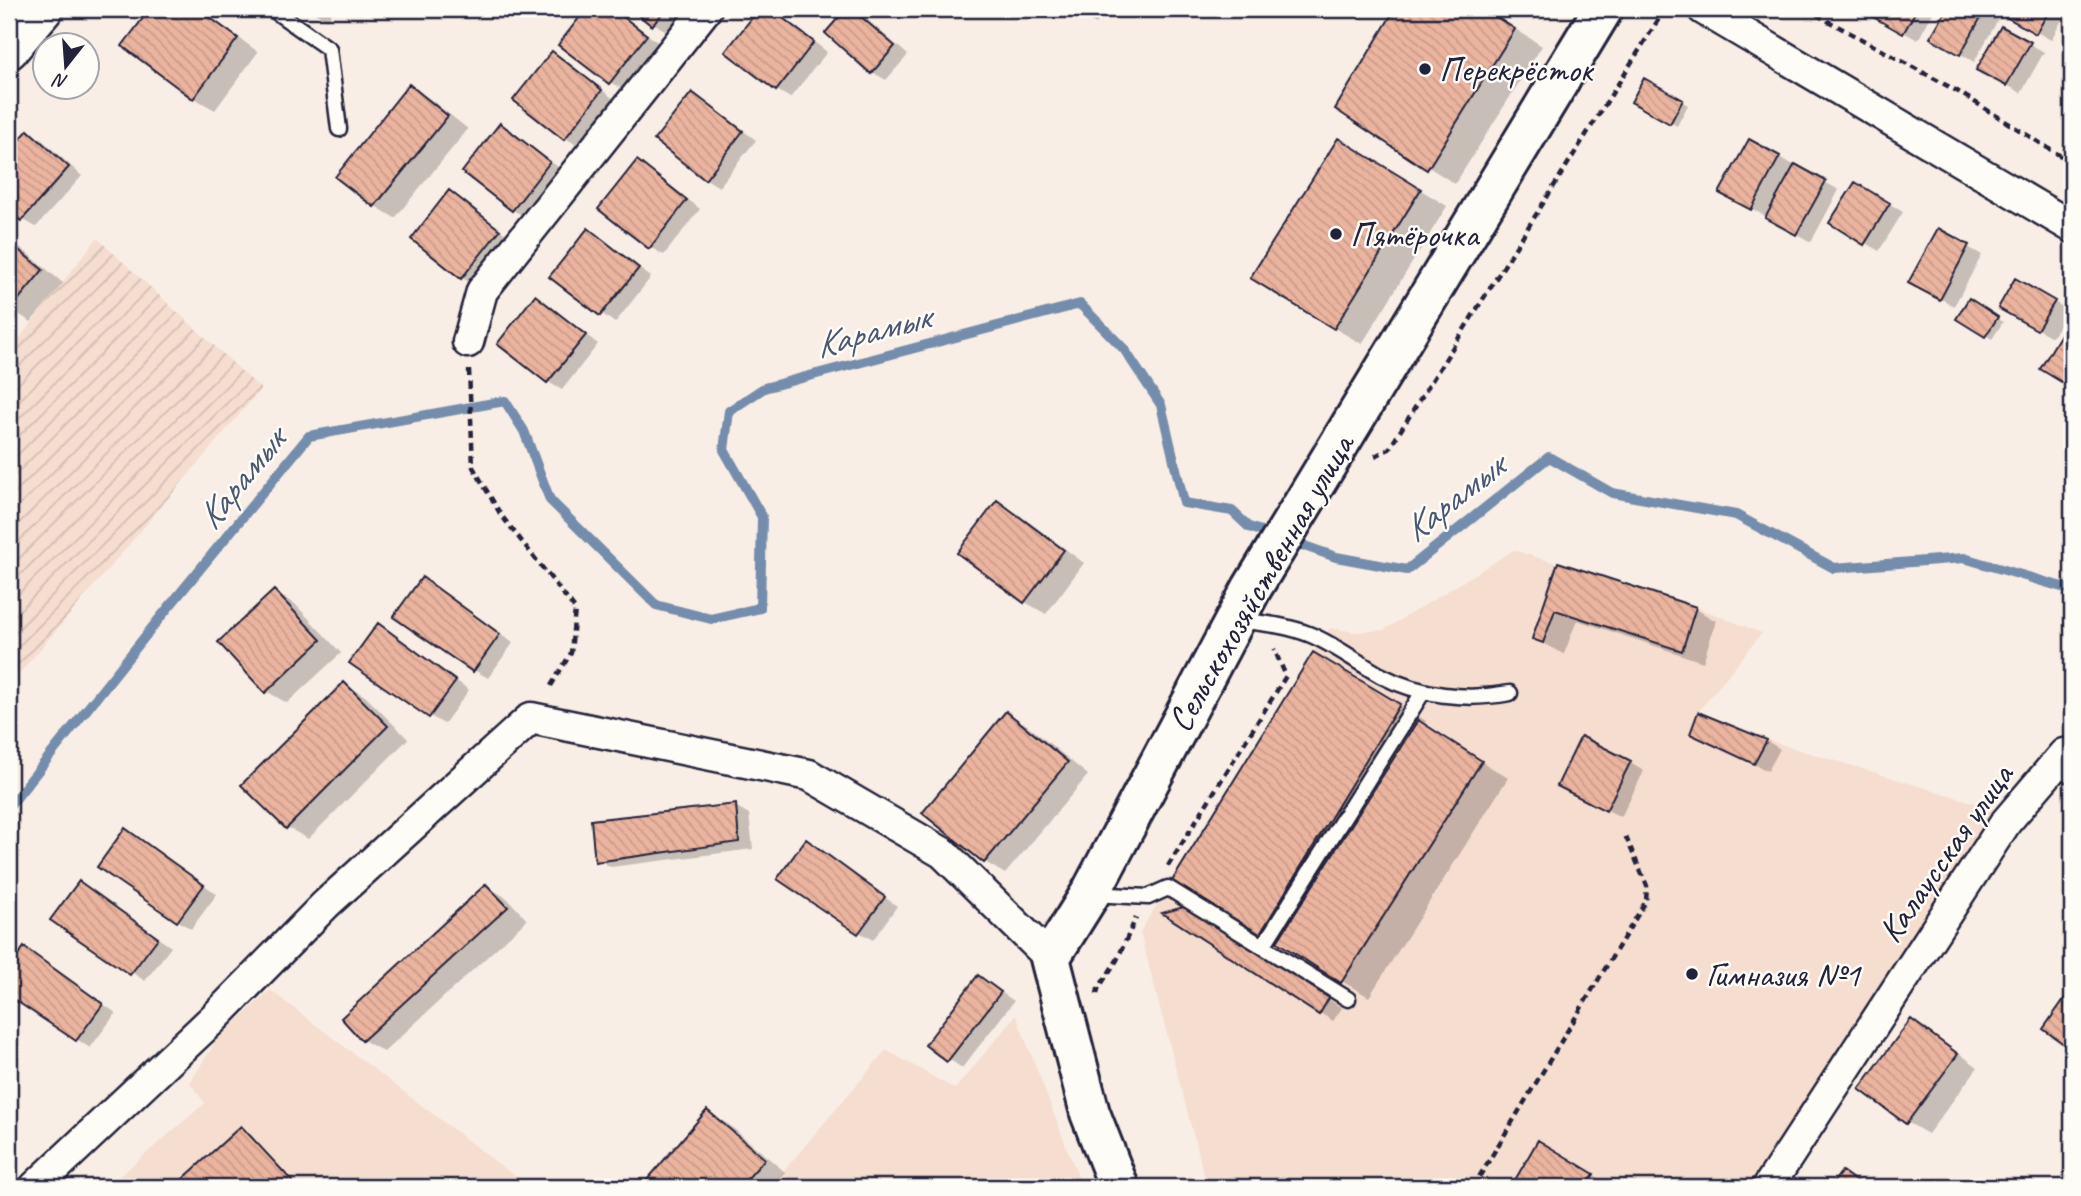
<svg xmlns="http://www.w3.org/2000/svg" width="2081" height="1196" font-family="Caveat,sans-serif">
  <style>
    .built { fill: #f5ddd0 }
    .industrial { fill: url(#industrial-furrows) }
    .shadow { fill: #0003 }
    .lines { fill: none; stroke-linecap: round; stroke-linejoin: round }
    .stream { stroke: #758dac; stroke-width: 10 }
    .building { fill: url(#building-back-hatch); stroke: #22223b; stroke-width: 2 }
    .service-casing { stroke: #22223b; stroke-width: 19 }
    .minor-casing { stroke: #22223b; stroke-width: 35 }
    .tertiary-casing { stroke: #22223b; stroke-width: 42 }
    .secondary-casing { stroke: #22223b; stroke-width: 44 }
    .path { stroke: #22223b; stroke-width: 4.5; stroke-dasharray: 7 5; stroke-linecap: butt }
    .service { stroke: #fdfcf7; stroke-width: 14 }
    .minor { stroke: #fdfcf7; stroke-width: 30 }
    .tertiary { stroke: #fdfcf7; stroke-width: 37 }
    .secondary { stroke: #fdfcf7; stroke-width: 38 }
    .poi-dot { fill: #22223b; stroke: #fdfcf7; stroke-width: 2.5 }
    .labels { text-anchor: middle; stroke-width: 5; stroke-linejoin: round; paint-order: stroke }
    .poi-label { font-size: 35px; fill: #22223b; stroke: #fdfcf7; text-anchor: start }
    .street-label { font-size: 35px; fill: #22223b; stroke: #fdfcf7 }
    .water-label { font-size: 37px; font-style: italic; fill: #4c5873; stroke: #fdfcf7 }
  </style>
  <defs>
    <pattern id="industrial-furrows" width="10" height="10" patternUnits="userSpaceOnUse" patternTransform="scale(1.75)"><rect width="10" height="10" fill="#f5ddd0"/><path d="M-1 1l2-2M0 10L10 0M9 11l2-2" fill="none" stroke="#d2bdb4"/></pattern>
    <pattern id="building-back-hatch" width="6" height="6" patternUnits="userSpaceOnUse" patternTransform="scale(1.75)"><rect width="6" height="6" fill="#ebb49f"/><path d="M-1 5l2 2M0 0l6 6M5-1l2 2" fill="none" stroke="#c99a8a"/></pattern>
  </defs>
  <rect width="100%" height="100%" fill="#f9eee5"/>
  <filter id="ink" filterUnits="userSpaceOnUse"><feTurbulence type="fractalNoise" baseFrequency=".0143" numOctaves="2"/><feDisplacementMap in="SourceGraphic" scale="14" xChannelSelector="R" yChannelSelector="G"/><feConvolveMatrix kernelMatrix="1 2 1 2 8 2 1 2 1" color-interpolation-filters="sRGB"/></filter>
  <g filter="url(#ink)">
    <path class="built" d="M1514,550L1696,607L1762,633L1698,712L1690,734L1754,764L1767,740L1995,809L1750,1187H1207L1140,932L1313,652L1330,628L1355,632L1384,630Z
      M270,990L529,1187H107L205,1103L190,1083L215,1042Z
      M1016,1015L1082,1187H770L886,1050L955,1089Z"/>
    <path class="industrial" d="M97,238L261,389L9,686V352Z"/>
    <path class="shadow" d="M152,9H200L258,52L215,110L194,98L125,46Z
      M308,9H335L327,20Z
      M589,9H614L660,44L624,90L610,82L561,44Z
      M634,9H685L667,32Z
      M761,9H771L778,13L827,52L790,98L777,90L728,51Z
      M819,9H850L863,16L908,55L886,80L872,72L838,20Z
      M1069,9H1107L1096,24Z
      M1397,9H1484L1542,46L1455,184L1338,109Z
      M1880,9H1935L1918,40L1875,17Z
      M1949,9H1978L1998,20L1974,62L1932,37Z
      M2013,9H2068L2051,40L2008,16Z
      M2002,28L2044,52L2021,93L1979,69Z
      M552,53L566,61L615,100L579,146L565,138Z
      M1645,81L1688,105L1677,126L1633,101Z
      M410,87L430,99L468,129L395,218L375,206Z
      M692,94L756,140L719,187L706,179Z
      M500,125L514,133L563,171L527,218L513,210L464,171Z
      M29,132L42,140L82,176L36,227L22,219L9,207V154Z
      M1750,141L1839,190L1811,242L1722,192Z
      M1365,156L1447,206L1362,344L1334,328Z
      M637,162L651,170L700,209L664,255L650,247Z
      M1870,192L1903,212L1879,251L1832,223Z
      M449,193L463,201L512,239L476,286L462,278L413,239Z
      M588,231L651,277L615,323L552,277Z
      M1939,231L1982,255L1954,306L1911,282Z
      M9,238L63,283L31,322L9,308Z
      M2016,280L2068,310L2052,337L2000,308Z
      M535,298L549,306L598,344L562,390L548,382L499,344Z
      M1970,301L2003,322L1992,339L1958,319Z
      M2072,319V387L2042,368Z
      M997,502L1018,514L1084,563L1046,614L1025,602L960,553Z
      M1559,564L1696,609L1716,621L1703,662L1577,620L1564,654L1534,639Z
      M436,588L513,643L488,678L474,670Z
      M274,592L295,604L341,653L287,703L266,691Z
      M392,634L469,690L444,724L430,716Z
      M1341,670L1426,721L1423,725L1508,778L1369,997L1260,933Z
      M344,684L365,696L408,739L308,839L287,827Z
      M1007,713L1027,725L1088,775L1005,874L985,862Z
      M1699,714L1767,741L1780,749L1768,771L1692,734Z
      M1630,763L1644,771L1621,817L1573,793Z
      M735,806L749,814L753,849L611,867L597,859Z
      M126,830L217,894L191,929L178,921Z
      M807,842L897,906L873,940L859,932Z
      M79,883L171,947L145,981L53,920Z
      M486,886L507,898L527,920L384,1052L363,1040L343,1018Z
      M1201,916L1342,1008L1333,1021L1320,1013Z
      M25,949L116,1013L90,1048L9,994V971Z
      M979,977L1014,1001L962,1068L927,1044Z
      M1911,1022L1932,1034L1978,1067L1928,1134L1907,1122Z
      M708,1112L728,1124L785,1172L771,1187H643Z
      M241,1128L248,1132L297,1185L295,1187H176Z
      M1539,1142L1614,1187H1513Z"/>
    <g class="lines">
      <path class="stream" d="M1290,541L1336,557L1407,570L1549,457L1612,493L1736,515L1834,568L1964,558L2072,590
        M9,807L159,619L309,436L505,401L524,431L550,500L656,605L711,619L760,608L762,517L724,450L729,411L764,388L1080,304L1124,349L1161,405L1184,503L1232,511L1249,527L1276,536"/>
    </g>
    <path class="building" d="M150,9H198L238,38L193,99L122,46Z
      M586,9H613L647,35L609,84L558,45Z
      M631,9H666L652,26Z
      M759,9H771L814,42L776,91L725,52Z
      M846,9H852L895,46L871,74L825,33Z
      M1395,9H1484L1515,29L1427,170L1335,109Z
      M1878,9H1917L1903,34L1873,17Z
      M1947,9L1985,10L1960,55L1930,38Z
      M2011,9H2050L2036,34L2006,17Z
      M2001,26L2031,42L2006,86L1976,70Z
      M552,51L602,90L564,140L513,100Z
      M1644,78L1683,100L1670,124L1631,102Z
      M409,84L448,116L374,207L335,177Z
      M692,92L743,131L705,180L654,140Z
      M500,123L550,162L512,211L462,172Z
      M28,130L69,167L21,221L9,210V152Z
      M1338,138L1421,189L1334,329L1250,278Z
      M1749,139L1780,156L1751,210L1719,193Z
      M637,160L687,200L649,249L598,209Z
      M1795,164L1826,181L1796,235L1765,218Z
      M1855,182L1890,203L1864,245L1829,223Z
      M449,190L500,230L461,279L411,239Z
      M588,228L639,268L600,316L549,277Z
      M1938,228L1969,245L1940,300L1908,283Z
      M9,242L43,270L9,311Z
      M2015,278L2055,301L2037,330L1998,308Z
      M535,295L586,335L547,383L497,344Z
      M1969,298L1998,317L1985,337L1956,319Z
      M2072,316V372L2065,384L2040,369Z
      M997,500L1064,550L1024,603L957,553Z
      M1558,562L1696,607L1682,651L1555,610L1543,643L1532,639Z
      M422,577L500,634L473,672L393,617Z
      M274,590L321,640L265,693L218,642Z
      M378,623L456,681L429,718L349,663Z
      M1313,652L1400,704L1260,934L1172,881Z
      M344,682L388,726L286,829L241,785Z
      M1006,711L1068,762L984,863L922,813Z
      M1698,712L1767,740L1754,764L1690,734Z
      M1418,720L1482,761L1341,983L1277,942Z
      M1581,736L1631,761L1606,811L1557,786Z
      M736,804L739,842L595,862L591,820Z
      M125,828L204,885L177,922L97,867Z
      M806,839L885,897L858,934L777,879Z
      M79,881L158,938L130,975L50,920Z
      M486,884L508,907L362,1041L341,1018Z
      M1187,906L1329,998L1319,1015L1162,913Z
      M24,947L103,1004L76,1041L9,996V968Z
      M978,975L1001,992L947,1062L925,1045Z
      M2072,988V1050L2043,1029Z
      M1911,1019L1958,1054L1906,1124L1859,1089Z
      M707,1110L765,1159L740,1187H641Z
      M241,1126L292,1181L285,1187H174Z
      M1538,1140L1594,1174L1585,1187H1511Z
      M1842,1171L1864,1187H1830Z"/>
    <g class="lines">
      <defs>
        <path id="service" d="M272,9L329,49L339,129
          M1237,620C1262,623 1287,625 1311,635C1335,645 1357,662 1380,675C1420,696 1466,701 1510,693
          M1092,894L1148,897L1168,888L1348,999
          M1263,946L1423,692"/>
        <path id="minor" d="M1703,9L2072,227
          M468,342L482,291L706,9
          M35,1187L214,1018L326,904L531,718L809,775L943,853L1050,958
          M1768,1187L2006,822L2064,754L2072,767"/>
        <path id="tertiary" d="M9,50L44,9"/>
        <path id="secondary" d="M1119,1187L1090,1113L1050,958L1090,894L1252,588L1603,9"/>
      </defs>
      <use href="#service" class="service-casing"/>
      <use href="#minor" class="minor-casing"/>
      <use href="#tertiary" class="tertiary-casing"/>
      <use href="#secondary" class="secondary-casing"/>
      <path class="path" d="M1806,9L1957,91L2072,163
        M469,370L473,467L501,515L575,609L571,653L549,689
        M1375,456L1389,449L1665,9
        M1168,866L1286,676L1274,649
        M1097,994L1098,989L1117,960L1136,918
        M1473,1187L1646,901L1647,886L1625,835"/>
      <use href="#service" class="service"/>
      <use href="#minor" class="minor"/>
      <use href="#tertiary" class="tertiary"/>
      <use href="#secondary" class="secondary"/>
    </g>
  </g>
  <g class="poi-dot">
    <circle cx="1425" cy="69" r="7"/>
    <circle cx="1336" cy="234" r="7"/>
    <circle cx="1692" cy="974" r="7"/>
  </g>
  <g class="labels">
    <g class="poi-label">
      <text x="1439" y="81">Перекрёсток</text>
      <text x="1350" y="246">Пятёрочка</text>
      <text x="1706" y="986">Гимназия №1</text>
    </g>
    <g class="street-label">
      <text transform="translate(1260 583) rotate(-60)" y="12">Сельскохозяйственная улица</text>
      <text transform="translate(1945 853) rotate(-55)" y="12">Калаусская улица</text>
    </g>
    <g class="water-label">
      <text transform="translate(872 330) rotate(-15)" y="13">Карамык</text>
      <text transform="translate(240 478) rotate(-51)" y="13">Карамык</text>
      <text transform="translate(1453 497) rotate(-38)" y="13">Карамык</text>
    </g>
  </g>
  <rect width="2081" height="1196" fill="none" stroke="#fdfcf7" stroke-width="35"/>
  <rect x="18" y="18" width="2046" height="1161" fill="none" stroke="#22223b" stroke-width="2.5" filter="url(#ink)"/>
  <g transform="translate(66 66) rotate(197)"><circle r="33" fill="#fdfcf7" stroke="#a5a5ac" stroke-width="2"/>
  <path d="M0-5L12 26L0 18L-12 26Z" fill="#22223b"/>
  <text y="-10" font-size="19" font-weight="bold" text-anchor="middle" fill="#22223b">N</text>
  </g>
</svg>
